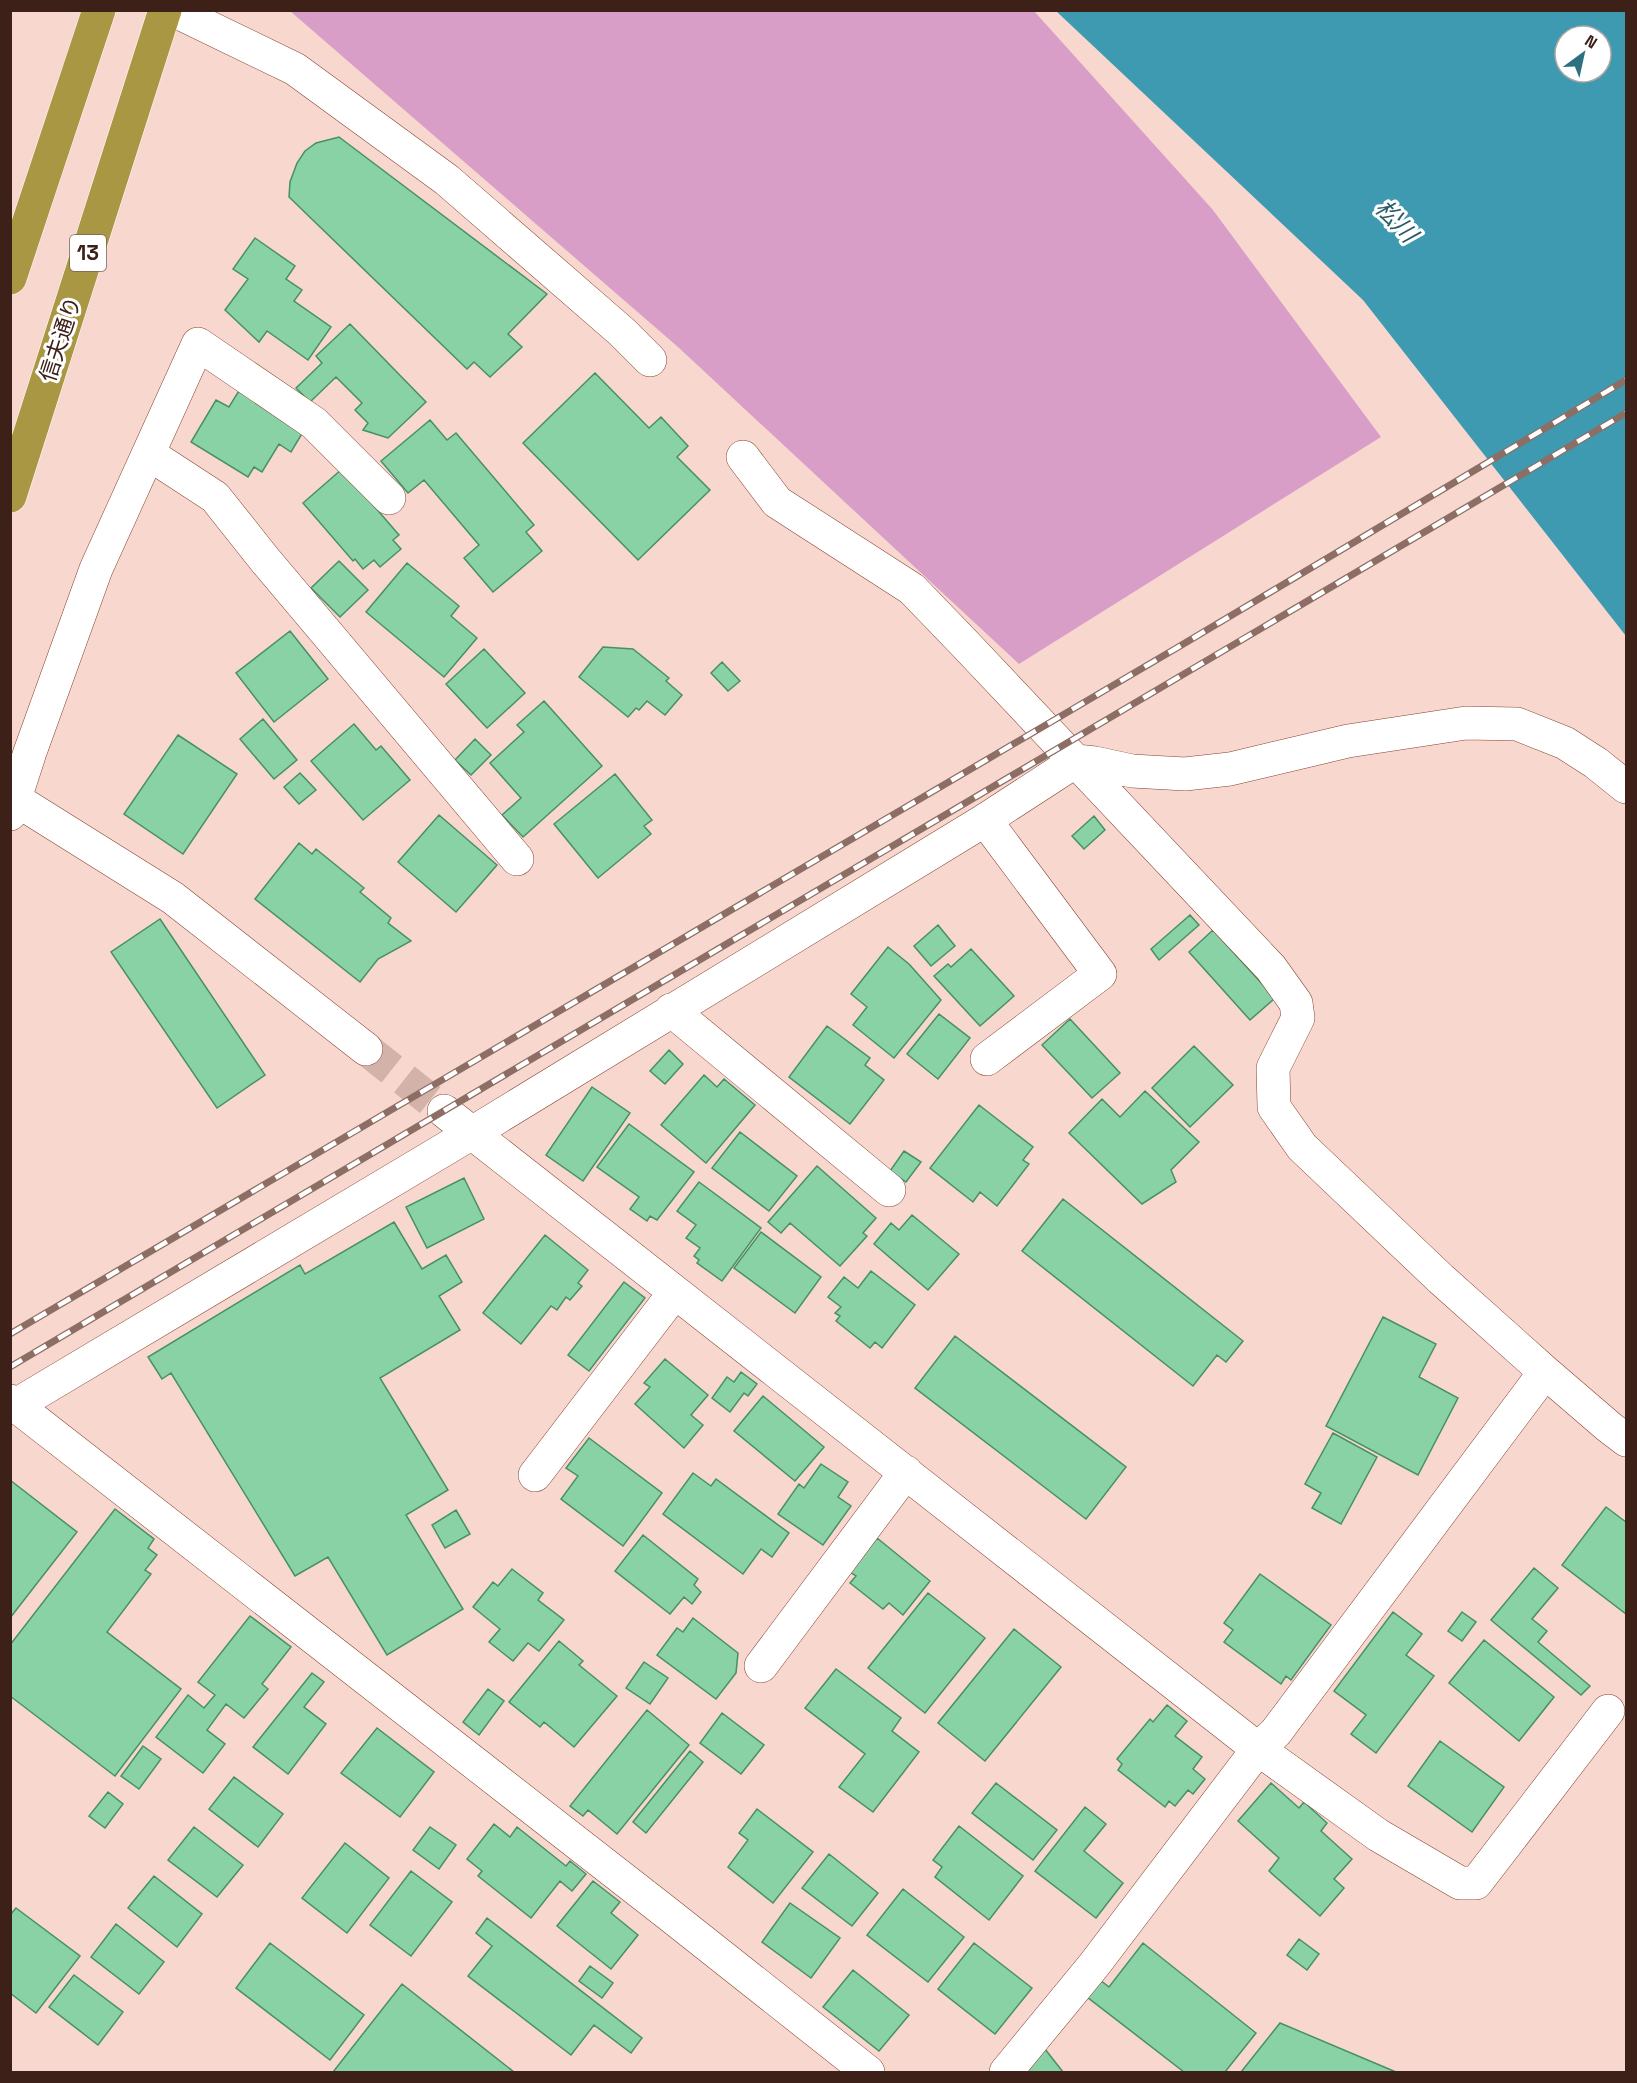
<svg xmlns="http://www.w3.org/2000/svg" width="1637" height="2083" font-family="'Space Grotesk','Noto Sans JP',sans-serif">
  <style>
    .green { fill: #d89ec8 }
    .water { fill: #3d9ab1; fill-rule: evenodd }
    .building { fill: #89d2a6; stroke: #479067; stroke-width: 1.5 }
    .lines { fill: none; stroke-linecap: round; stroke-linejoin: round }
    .minor-tunnel { stroke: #d3b3a9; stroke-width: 33; stroke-dasharray: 33 16; stroke-linecap: butt }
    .minor-casing { stroke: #864330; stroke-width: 34 }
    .highway-casing { stroke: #fff; stroke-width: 34 }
    .minor { stroke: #fff; stroke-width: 33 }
    .highway { stroke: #a99743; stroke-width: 33 }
    .rail-casing { stroke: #8d6e65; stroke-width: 7 }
    .rail { stroke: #fff; stroke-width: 4.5; stroke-dasharray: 14; stroke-linecap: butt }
    .labels { text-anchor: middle; stroke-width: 6; stroke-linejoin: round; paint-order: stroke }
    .shield { fill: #fff; stroke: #77635d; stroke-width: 1.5 }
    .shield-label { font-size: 21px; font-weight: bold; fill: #3d2017 }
    .street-label { font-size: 22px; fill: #3d2017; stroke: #fff }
    .water-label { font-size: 24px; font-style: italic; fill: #295c69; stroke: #fff }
  </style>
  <rect width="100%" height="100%" fill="#f8d8ce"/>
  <path class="green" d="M290,11H1034L1213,210L1381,437L1019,664L678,347Z"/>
  <path class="water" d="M1056,11H1626V636L1363,300ZM1565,36H1601V72H1565Z"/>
  <path class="building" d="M339,137L547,294L508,334L522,347L490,377L474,362L467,369L289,197L290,182L297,163L305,151L316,143Z
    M255,238L295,266L286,279L302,290L294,301L331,327L308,360L267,331L259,342L225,310L248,279L233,269Z
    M350,324L426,402L388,438L363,430L368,423L355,410L362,403L336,377L310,402L296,388L322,363L316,356Z
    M595,373L649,428L661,417L688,446L677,457L710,490L638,560L523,443Z
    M240,389L303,432L291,452L279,444L262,472L254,467L248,477L191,442L216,400L229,407Z
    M430,420L447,440L456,433L534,525L526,532L542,551L493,592L464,558L479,545L424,480L408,493L381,461Z
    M342,469L399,535L393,540L401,549L380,567L374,560L363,569L355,559L353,561L303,503Z
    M339,561L368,590L340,617L311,588Z
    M407,563L459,606L451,616L477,638L444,677L366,612Z
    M290,631L328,679L274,722L236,673Z
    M603,647L633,649L669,678L666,681L682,695L665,715L647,701L639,710L636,708L628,717L579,677Z
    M484,649L525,693L487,728L446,684Z
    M722,662L740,681L728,691L711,673Z
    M544,701L602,766L523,837L502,815L521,798L490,763L524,732L517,725Z
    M263,719L297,760L274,779L240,739Z
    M354,724L376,750L381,746L410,780L363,820L311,761Z
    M178,735L237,774L183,854L124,814Z
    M475,739L491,755L471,775L455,760Z
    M300,773L316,790L299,804L284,787Z
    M615,774L652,820L644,826L651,834L598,878L554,824Z
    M439,815L497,865L456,912L398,862Z
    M1094,816L1105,830L1084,849L1072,836Z
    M299,843L312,854L316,849L364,888L360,892L391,918L388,923L411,941L378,959L360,982L255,899Z
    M1190,915L1199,925L1159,960L1151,949Z
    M160,919L265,1075L217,1108L111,952Z
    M938,925L955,946L931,966L914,946Z
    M1213,930L1275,998L1250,1020L1189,952Z
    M888,947L909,964L941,1000L894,1058L853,1025L867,1007L851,994Z
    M971,949L1014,996L980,1026L934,976L948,964L951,967Z
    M939,1014L970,1038L938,1079L907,1054Z
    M1070,1019L1120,1073L1092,1098L1042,1045Z
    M827,1026L870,1058L865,1065L884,1080L850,1124L789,1077Z
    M1194,1046L1233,1085L1190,1127L1152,1088Z
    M669,1050L683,1064L665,1084L650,1071Z
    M704,1075L717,1087L724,1079L755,1105L706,1163L661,1125Z
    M592,1087L630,1113L583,1181L546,1155Z
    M1145,1091L1199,1142L1171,1170L1176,1182L1142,1204L1069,1133L1102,1099L1120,1117Z
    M979,1105L1033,1147L1023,1160L1029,1164L997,1206L980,1192L973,1202L930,1168Z
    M629,1124L694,1172L657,1220L650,1216L647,1221L630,1209L639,1197L597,1167Z
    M740,1132L797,1176L769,1211L712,1168Z
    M904,1151L921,1162L906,1182L890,1171Z
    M817,1166L876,1218L863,1233L867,1236L840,1266L790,1223L781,1233L768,1222Z
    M464,1178L484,1219L427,1248L406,1207Z
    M699,1182L761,1228L722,1281L697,1263L699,1260L694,1256L700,1248L686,1238L696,1225L677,1211Z
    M1063,1199L1243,1341L1226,1362L1217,1355L1193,1386L1022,1251Z
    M912,1215L959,1254L928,1290L874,1244L891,1223L899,1230Z
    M394,1222L422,1269L446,1255L462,1282L439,1296L460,1330L380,1378L448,1490L406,1515L463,1609L387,1655L328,1557L295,1576L171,1373L162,1379L148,1357L300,1265L305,1274Z
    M761,1232L821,1277L795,1313L734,1268Z
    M545,1235L588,1270L578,1283L582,1286L570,1300L566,1297L557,1310L551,1306L521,1344L483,1313Z
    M871,1271L915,1305L882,1348L875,1342L870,1348L836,1321L840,1316L835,1313L841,1307L828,1297L844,1277L858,1288Z
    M624,1282L645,1298L589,1371L568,1355Z
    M1383,1317L1436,1344L1419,1377L1458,1398L1418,1475L1326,1426Z
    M955,1336L1126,1467L1086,1519L915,1388Z
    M665,1359L708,1395L691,1415L703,1425L684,1448L635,1404L650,1387L644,1383Z
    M741,1372L757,1384L748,1396L744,1393L730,1412L712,1398L727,1377L734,1382Z
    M763,1396L824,1447L795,1481L734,1431Z
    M1333,1433L1377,1457L1341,1524L1312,1508L1321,1493L1305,1484Z
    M589,1438L662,1493L623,1546L561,1499L578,1476L566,1468Z
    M821,1464L848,1482L838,1497L851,1506L823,1545L778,1514L799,1484L804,1488Z
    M693,1473L711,1486L716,1479L789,1533L772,1557L761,1549L743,1574L663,1514Z
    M10,1480L77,1532L10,1618Z
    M1606,1507L1626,1522V1614L1562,1565Z
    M115,1509L154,1539L148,1548L157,1555L145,1570L151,1574L107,1632L181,1689L115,1776L10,1696V1645Z
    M456,1510L470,1534L445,1548L432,1525Z
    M643,1535L698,1579L694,1585L701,1592L692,1604L684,1597L670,1614L615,1571Z
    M877,1538L930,1581L903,1615L889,1603L883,1609L850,1583L856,1576L850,1572Z
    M1534,1568L1558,1588L1532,1619L1547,1631L1538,1642L1590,1686L1581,1695L1491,1620Z
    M512,1569L543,1593L538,1600L564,1620L539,1651L528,1643L513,1661L489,1642L500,1629L473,1607L493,1582L498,1586Z
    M1260,1574L1331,1625L1291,1680L1286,1676L1281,1684L1224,1642L1233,1630L1224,1623Z
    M928,1593L985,1638L925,1713L868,1668Z
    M1393,1612L1422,1634L1406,1655L1434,1676L1376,1753L1351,1734L1366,1715L1334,1691Z
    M1462,1612L1476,1622L1462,1641L1448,1631Z
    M250,1616L291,1647L262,1684L268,1689L244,1718L226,1704L207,1730L225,1744L203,1773L156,1737L188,1695L204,1708L215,1695L198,1682Z
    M693,1618L738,1653L736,1673L716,1699L657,1655L677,1628L683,1632Z
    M1014,1629L1061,1667L985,1761L938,1723Z
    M1484,1640L1554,1697L1519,1741L1449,1683Z
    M559,1641L583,1661L579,1665L617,1696L574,1747L544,1722L540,1727L509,1702Z
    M644,1662L668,1678L650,1704L626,1688Z
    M836,1669L901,1718L892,1731L919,1752L873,1812L839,1787L865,1754L805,1708Z
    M312,1673L324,1682L304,1707L326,1724L288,1774L253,1747Z
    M488,1689L504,1701L479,1735L463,1722Z
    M1167,1705L1187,1721L1175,1736L1202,1757L1193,1769L1205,1779L1193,1794L1188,1790L1175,1806L1169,1801L1165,1807L1118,1770L1122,1764L1117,1759L1150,1719L1153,1722Z
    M647,1710L689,1745L617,1834L588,1810L583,1816L570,1806Z
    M722,1713L764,1745L741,1774L700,1743Z
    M377,1728L434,1772L400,1817L341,1773Z
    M1440,1741L1504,1787L1472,1832L1408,1786Z
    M143,1746L161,1759L139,1789L121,1776Z
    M690,1751L703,1762L646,1833L633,1822Z
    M234,1777L283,1814L258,1847L209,1809Z
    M996,1783L1057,1830L1033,1860L972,1813Z
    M1271,1783L1299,1808L1304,1802L1327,1823L1321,1831L1352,1859L1334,1879L1344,1888L1320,1916L1269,1871L1279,1858L1238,1821Z
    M108,1792L123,1804L105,1828L89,1816Z
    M1085,1807L1106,1824L1084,1851L1123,1883L1096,1918L1035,1871Z
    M757,1809L813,1852L773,1903L728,1867L748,1840L739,1833Z
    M494,1824L510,1837L517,1827L566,1866L570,1861L586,1874L572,1891L560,1881L531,1918L478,1876L482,1871L467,1859Z
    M959,1826L1023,1876L989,1920L935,1877L942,1867L933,1860Z
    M194,1827L243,1865L217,1897L168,1860Z
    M430,1827L456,1845L439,1869L413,1850Z
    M345,1843L389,1878L347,1933L302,1898Z
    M829,1854L878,1893L852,1926L802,1888Z
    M411,1871L452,1902L411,1956L370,1925Z
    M154,1876L202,1914L177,1947L128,1908Z
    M593,1881L620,1902L611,1913L638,1935L611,1969L557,1926Z
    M903,1889L964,1937L928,1982L867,1935Z
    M790,1903L840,1938L811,1978L762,1942Z
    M16,1908L80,1956L36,2013L10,1993V1915Z
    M487,1918L642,2038L631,2053L594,2025L571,2055L468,1976L492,1946L476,1933Z
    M116,1924L164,1962L139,1994L91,1957Z
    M1299,1939L1319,1954L1307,1970L1287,1955Z
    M270,1943L364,2015L330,2060L236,1988Z
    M974,1943L1032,1988L995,2034L938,1989Z
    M1143,1943L1256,2033L1225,2072H1184L1087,1997L1100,1980L1109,1987Z
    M590,1966L613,1983L602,1998L579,1981Z
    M853,1970L909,2015L879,2051L823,2007Z
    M74,1975L123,2012L98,2045L49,2007Z
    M402,1984L514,2072H333Z
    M1280,2023L1396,2072H1241Z
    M1045,2049L1063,2072H1027Z"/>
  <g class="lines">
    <path class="minor-tunnel" d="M366,1049L444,1111"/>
    <defs>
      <path id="minor" d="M173,10L295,69L447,180L622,332L650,360
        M149,454L215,497L265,560L517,859
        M743,457L777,502L912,589L966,645L1271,968L1296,1003L1298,1018L1273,1068L1274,1107L1302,1147L1441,1279L1545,1372L1609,1427L1626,1440
        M10,796L173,898L366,1049
        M10,814L30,752L96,569L198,344L314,423L389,498
        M985,820L1100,974L987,1059
        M671,1010L889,1190
        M444,1111L1258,1749L1378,1835L1460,1883H1476L1608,1711
        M10,1401L667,1913L868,2072
        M16,1405L472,1133L985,820L1076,761L1095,763L1132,771L1185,774L1230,769L1348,741L1466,723L1517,724L1565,743L1596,763L1626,787
        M535,1475L675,1292
        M761,1666L906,1472
        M1006,2072L1094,1965L1258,1749L1276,1732L1545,1372"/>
      <path id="highway" d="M10,278L99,10
        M10,496L165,10"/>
    </defs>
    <use href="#minor" class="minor-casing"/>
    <use href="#highway" class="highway-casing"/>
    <use href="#minor" class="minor"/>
    <use href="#highway" class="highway"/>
    <defs>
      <path id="rail" d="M10,1334L1180,646L1626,380
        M10,1367L1626,413"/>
    </defs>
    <use href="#rail" class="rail-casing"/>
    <use href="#rail" class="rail"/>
  </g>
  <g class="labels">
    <rect class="shield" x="70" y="235" width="36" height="36" rx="4.5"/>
    <g class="shield-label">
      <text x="88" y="260">13</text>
    </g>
    <g class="street-label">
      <text transform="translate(60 339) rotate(-72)" y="8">信夫通り</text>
    </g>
    <g class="water-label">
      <text transform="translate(1396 221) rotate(47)" y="8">松川</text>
    </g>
  </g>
  <rect width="1637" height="2083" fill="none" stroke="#3d2017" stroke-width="24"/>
  <g transform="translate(1583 54) rotate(33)"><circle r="28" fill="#ffffff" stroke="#b1a6a2" stroke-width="1.5"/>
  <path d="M0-4.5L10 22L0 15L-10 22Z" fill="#2d7081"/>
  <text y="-9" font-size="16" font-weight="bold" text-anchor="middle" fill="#3d2017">N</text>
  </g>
</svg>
